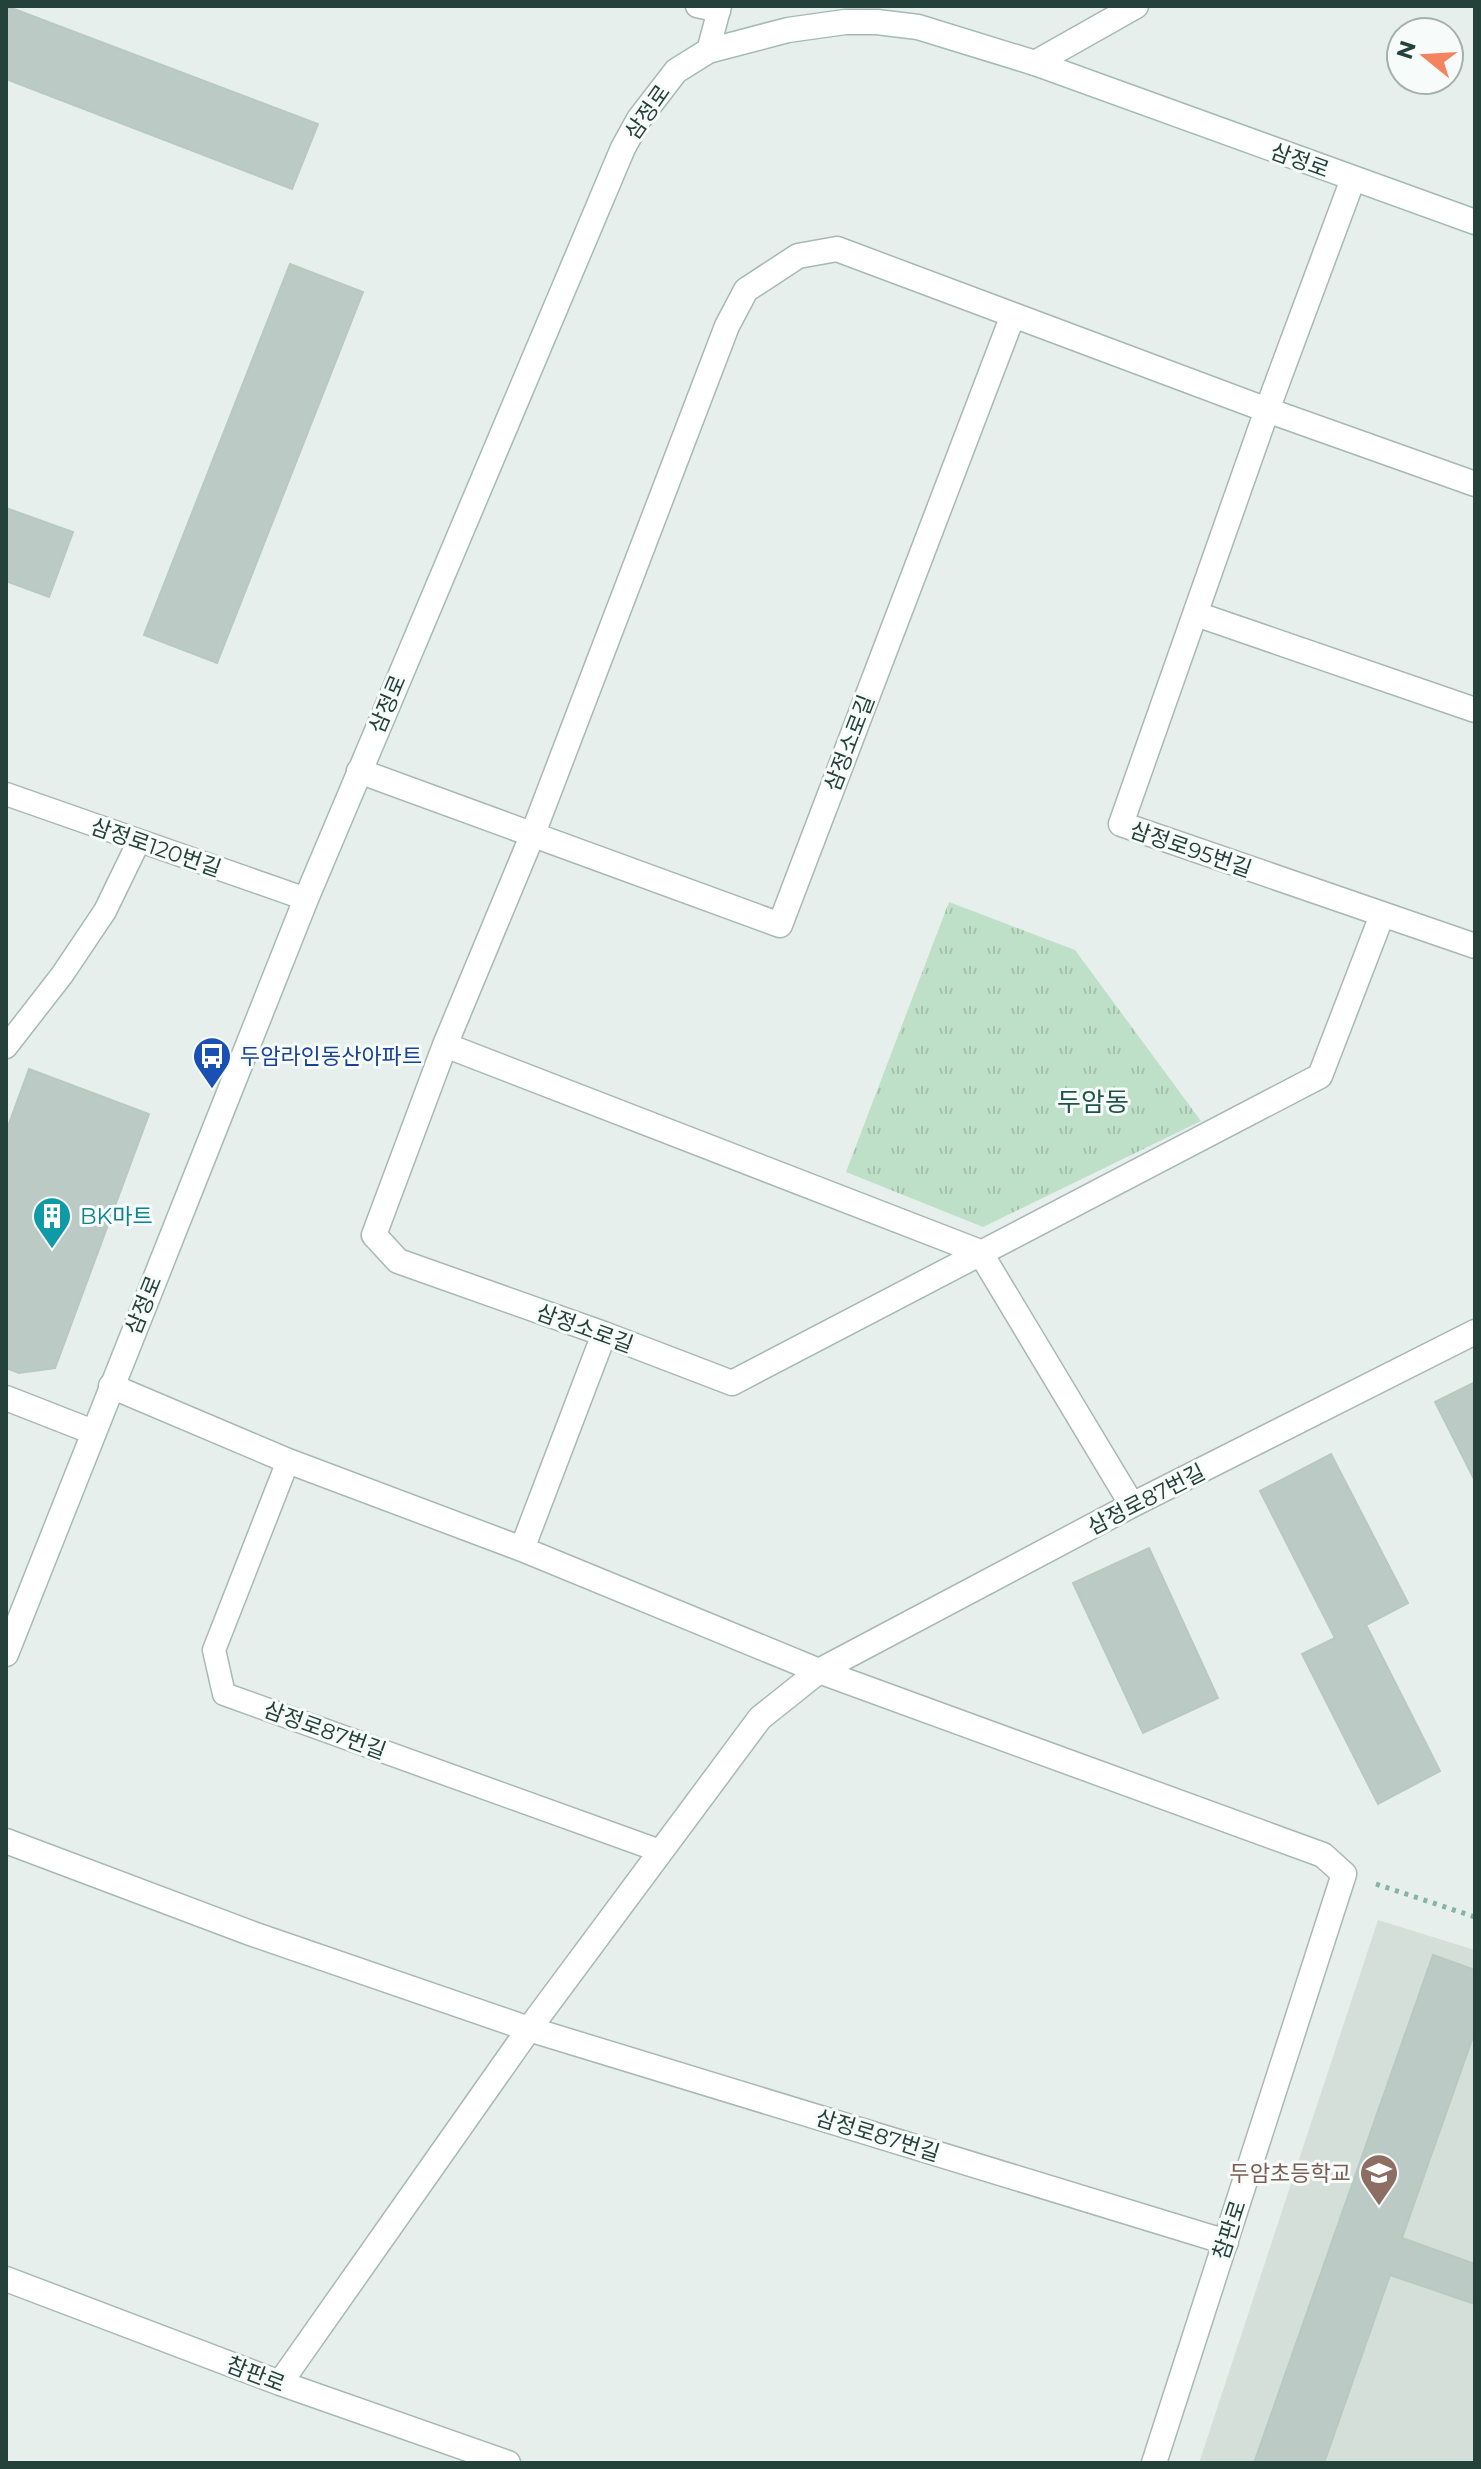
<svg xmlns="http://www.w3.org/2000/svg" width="1481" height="2469" font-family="Montserrat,'Noto Sans KR',sans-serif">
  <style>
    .built { fill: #d4dfda }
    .park { fill: url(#park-tufts) }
    .building { fill: #bbcac4; stroke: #b8c9c2; stroke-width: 2 }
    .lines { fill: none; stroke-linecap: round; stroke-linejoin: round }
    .lane-casing { stroke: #a8b8b2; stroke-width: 25 }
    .street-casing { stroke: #a8b8b2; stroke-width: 27 }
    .secondary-casing { stroke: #a4bbb3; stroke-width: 27 }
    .path { stroke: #86b3a5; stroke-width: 5; stroke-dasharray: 4 6; stroke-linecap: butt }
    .lane { stroke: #fff; stroke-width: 22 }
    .street { stroke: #fff; stroke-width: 24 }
    .secondary { stroke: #fff; stroke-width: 24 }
    .labels { text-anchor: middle; stroke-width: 6; stroke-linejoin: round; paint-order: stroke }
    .street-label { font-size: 22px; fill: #24423a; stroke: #f7fbf9 }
    .transit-label { font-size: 22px; fill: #164399; stroke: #f7fbf9; text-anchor: start }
    .culture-label { font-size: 22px; fill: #0d838f; stroke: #f7fbf9; text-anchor: start }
    .education-label { font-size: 22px; fill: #785e54; stroke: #f7fbf9; text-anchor: end }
    .quarter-label { font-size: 26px; fill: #1f5548; stroke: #f7fbf9 }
  </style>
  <defs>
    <pattern id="park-tufts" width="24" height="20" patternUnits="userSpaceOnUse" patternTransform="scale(2)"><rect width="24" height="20" fill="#bfe0c8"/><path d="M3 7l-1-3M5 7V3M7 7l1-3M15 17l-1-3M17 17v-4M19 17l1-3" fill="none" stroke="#a4c1ad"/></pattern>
  </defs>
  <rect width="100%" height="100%" fill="#e6efeb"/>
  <path class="built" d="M1378,1920L1475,1950V2463H1199Z"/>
  <path class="park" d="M949,902L1075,950L1201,1121L983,1227L846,1172Z"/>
  <path class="building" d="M6,6L318,124L292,189L6,79Z
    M290,264L363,292L217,663L144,635Z
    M6,508L73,532L49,597L6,581Z
    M29,1069L149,1114L55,1368L19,1373L6,1368V1132Z
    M1475,1382V1481L1435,1402Z
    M1331,1454L1408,1603L1366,1625L1440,1771L1378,1804L1302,1654L1335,1638L1260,1491Z
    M1149,1548L1218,1698L1143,1733L1073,1583Z
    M1433,1955L1475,1970V2031L1402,2238L1475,2264V2304L1390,2275L1324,2463H1254Z"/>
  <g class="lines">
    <defs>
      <path id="lane" d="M697,6L719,11
        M708,51L720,6
        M6,794L306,899
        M6,1047L62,975L105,911L139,841
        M288,1461L214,1650L224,1694L660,1851"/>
      <path id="street" d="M1035,63L1136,6
        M1353,179L1267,410L1121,824L1475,946
        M1196,614L1475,710
        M359,771L780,925L1013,315
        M1382,915L1320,1076L732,1383L604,1334L398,1261L374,1235L445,1045L532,836L727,326L746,290L798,256L837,249L1267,410L1475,484
        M445,1045L980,1252L1132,1505
        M111,1386L288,1461L522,1549L819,1671L1323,1855L1344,1874L1154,2463
        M6,1398L93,1432
        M522,1549L604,1334
        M6,1841L253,1934L529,2029L1226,2242
        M6,2279L280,2383L508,2463
        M280,2383L529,2029L760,1718L819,1671L1132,1505L1475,1332"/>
      <path id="secondary" d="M6,1654L306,899L623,148L639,119L676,71L708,51L788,30L845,22H877L918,27L1035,63L1475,222"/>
    </defs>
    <use href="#lane" class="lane-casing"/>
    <use href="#street" class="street-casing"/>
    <use href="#secondary" class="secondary-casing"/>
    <path class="path" d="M1376,1884L1475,1917"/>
    <use href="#lane" class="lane"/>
    <use href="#street" class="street"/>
    <use href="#secondary" class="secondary"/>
  </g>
  <defs>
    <symbol id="bus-pin" viewBox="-11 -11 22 30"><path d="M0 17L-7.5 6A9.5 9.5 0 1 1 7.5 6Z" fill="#1a4fb4" stroke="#f7fbf9"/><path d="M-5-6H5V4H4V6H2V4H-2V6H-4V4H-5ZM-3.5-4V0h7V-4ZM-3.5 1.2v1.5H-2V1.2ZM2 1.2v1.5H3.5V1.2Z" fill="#fff"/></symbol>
    <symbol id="building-pin" viewBox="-11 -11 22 30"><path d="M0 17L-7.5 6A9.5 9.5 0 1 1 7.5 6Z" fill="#0f9aa8" stroke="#f7fbf9"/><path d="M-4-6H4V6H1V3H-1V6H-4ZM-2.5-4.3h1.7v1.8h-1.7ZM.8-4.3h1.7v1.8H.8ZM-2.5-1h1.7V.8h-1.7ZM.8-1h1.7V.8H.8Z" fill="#fff"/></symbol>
    <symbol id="school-pin" viewBox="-11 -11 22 30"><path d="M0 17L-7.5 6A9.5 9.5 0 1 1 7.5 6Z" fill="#8d6e63" stroke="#f7fbf9"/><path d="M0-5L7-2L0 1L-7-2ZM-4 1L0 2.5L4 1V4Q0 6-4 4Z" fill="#fff"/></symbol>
  </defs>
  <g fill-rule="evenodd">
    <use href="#bus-pin" x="190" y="1034" width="44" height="60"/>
    <use href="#building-pin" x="30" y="1194" width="44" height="60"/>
    <use href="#school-pin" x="1357" y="2151" width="44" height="60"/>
  </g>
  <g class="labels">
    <g class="street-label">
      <text transform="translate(647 112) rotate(-55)" y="8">삼정로</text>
      <text transform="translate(1300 160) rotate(20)" y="8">삼정로</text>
      <text transform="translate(387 704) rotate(-67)" y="8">삼정로</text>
      <text transform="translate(849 743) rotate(-69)" y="8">삼정소로길</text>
      <text transform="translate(156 847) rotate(19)" y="8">삼정로120번길</text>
      <text transform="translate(1191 849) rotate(19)" y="8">삼정로95번길</text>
      <text transform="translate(143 1305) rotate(-68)" y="8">삼정로</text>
      <text transform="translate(585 1328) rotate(20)" y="8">삼정소로길</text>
      <text transform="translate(1146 1499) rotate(-27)" y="8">삼정로87번길</text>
      <text transform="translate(325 1730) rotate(20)" y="8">삼정로87번길</text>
      <text transform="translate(878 2135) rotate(17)" y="8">삼정로87번길</text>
      <text transform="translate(1229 2230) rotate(-72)" y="8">참판로</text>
      <text transform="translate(256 2374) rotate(21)" y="8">참판로</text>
    </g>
    <g class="transit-label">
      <text x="240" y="1064">두암라인동산아파트</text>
    </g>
    <g class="culture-label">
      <text x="80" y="1224">BK마트</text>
    </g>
    <g class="education-label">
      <text x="1351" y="2181">두암초등학교</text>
    </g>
    <g class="quarter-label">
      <text x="1093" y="1111">두암동</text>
    </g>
  </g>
  <rect width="1481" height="2469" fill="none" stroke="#24423a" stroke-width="16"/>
  <g transform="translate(1425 56) rotate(288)"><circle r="38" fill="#f7fbf9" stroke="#a3b1ad" stroke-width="2"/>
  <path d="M0-6L14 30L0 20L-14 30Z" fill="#f4845f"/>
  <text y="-12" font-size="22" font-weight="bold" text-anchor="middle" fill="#24423a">N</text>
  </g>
</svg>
